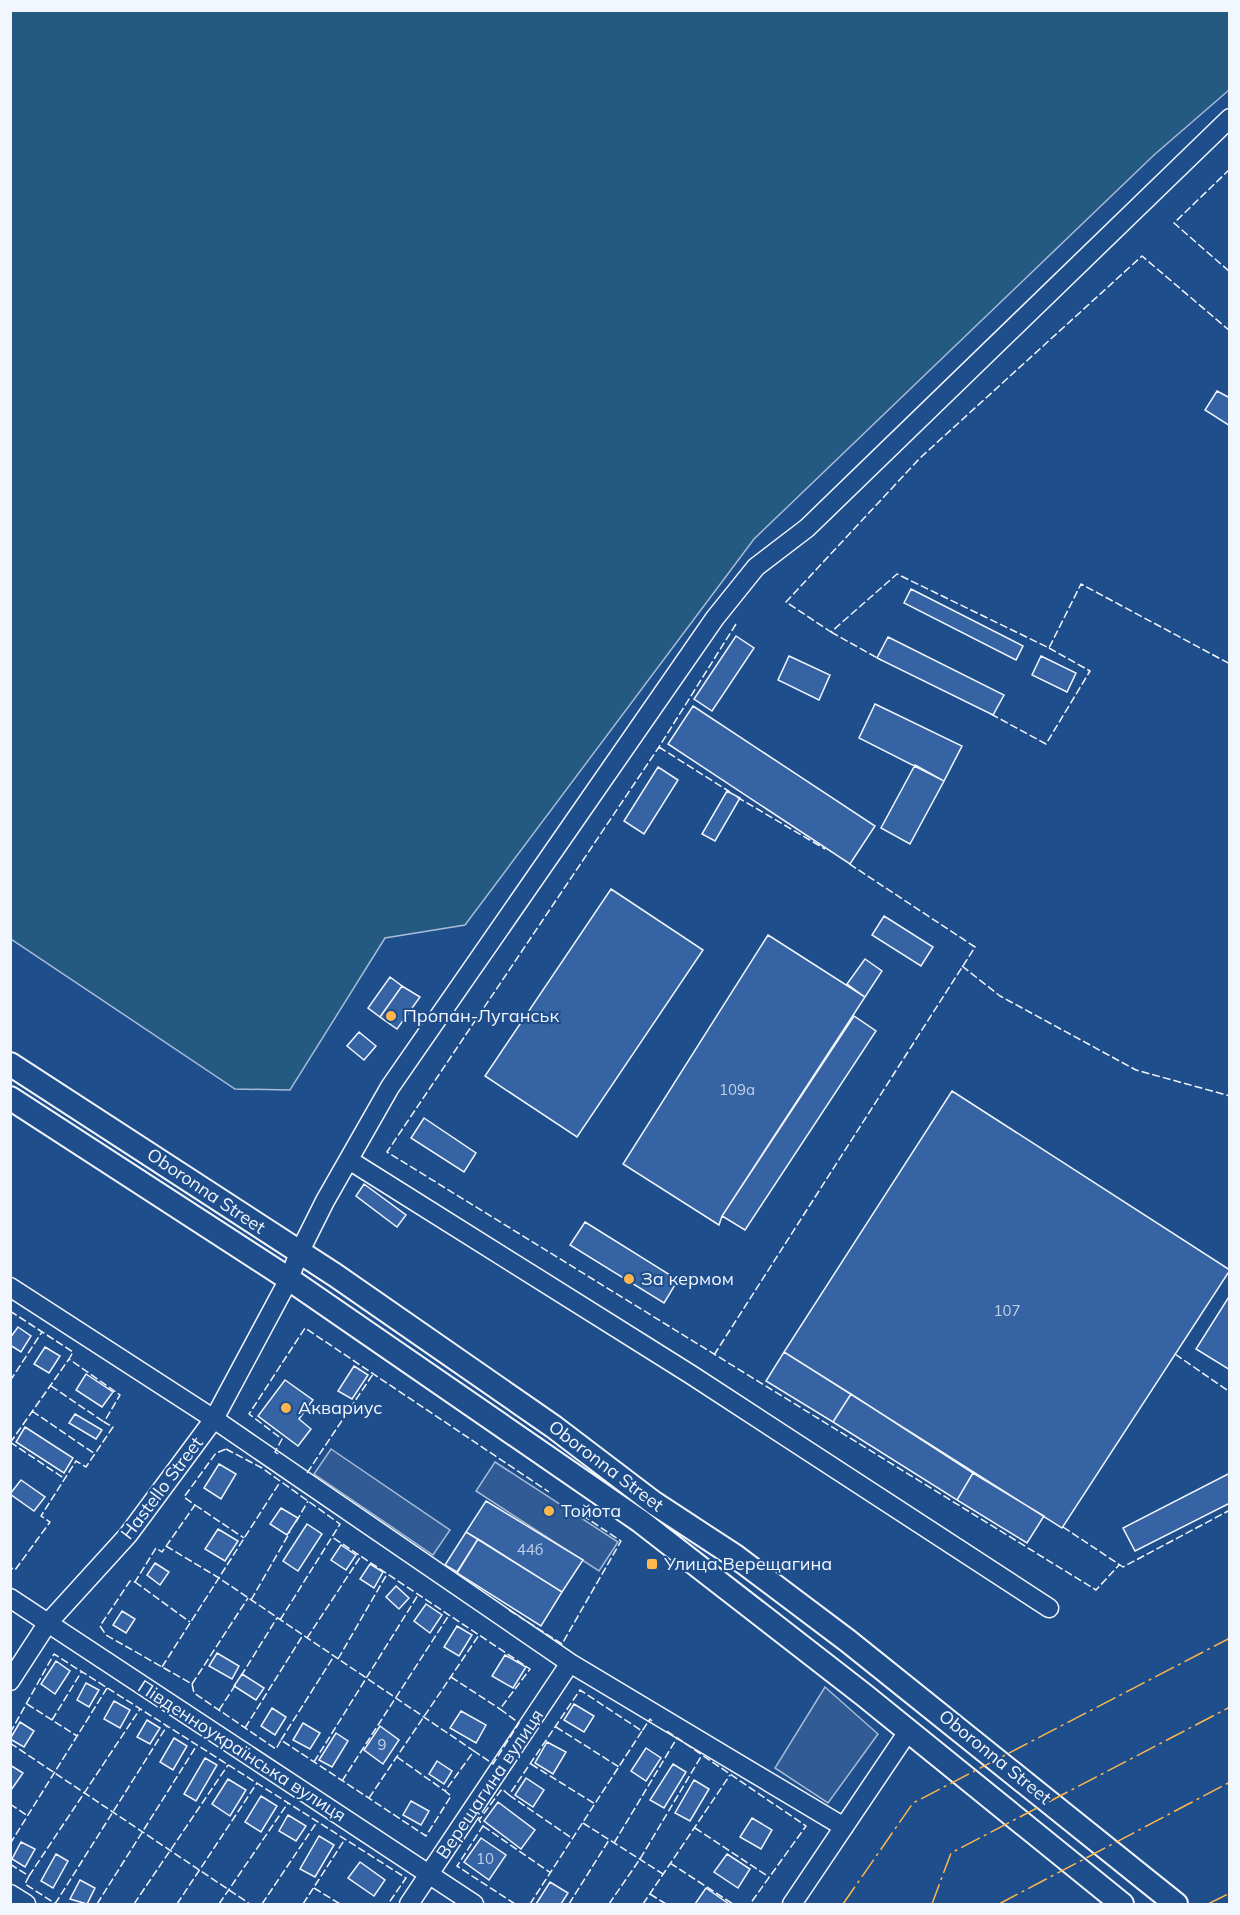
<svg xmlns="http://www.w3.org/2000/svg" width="1240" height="1915" font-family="Mulish,sans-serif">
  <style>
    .green { fill: #245a82; stroke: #a8bbd7; stroke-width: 1.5 }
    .parking { fill: #305b95; stroke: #a8bbd7; stroke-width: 1.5 }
    .building { fill: #3563a3; stroke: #f2f6ff; stroke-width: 1.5 }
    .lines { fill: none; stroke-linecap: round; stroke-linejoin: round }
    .minor-casing { stroke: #f2f6ff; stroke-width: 21 }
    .major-casing { stroke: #f2f6ff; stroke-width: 26 }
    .minor { stroke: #1f4e8c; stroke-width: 18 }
    .major { stroke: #1f4e8c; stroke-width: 22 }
    .fence { stroke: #f2f6ff; stroke-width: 1.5; stroke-dasharray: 8 3; stroke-linecap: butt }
    .power { stroke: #ffb74d; stroke-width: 1.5; stroke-dasharray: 21 4.5 3 4.5; stroke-linecap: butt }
    .poi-dot { fill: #ffb74d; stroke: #1f4e8c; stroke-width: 2 }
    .labels { text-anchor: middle; stroke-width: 4.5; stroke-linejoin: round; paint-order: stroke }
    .number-label { font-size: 15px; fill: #c3d1e8 }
    .poi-label { font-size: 18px; fill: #f2f6ff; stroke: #1f4e8c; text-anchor: start }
    .street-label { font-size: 18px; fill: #f2f6ff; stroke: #1f4e8c }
  </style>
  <rect width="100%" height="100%" fill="#1f4e8c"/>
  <path class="green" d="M10,11H1229V90L1154,155L754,539L465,925L385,938L290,1090L235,1089L11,939Z"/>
  <path class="parking" d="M331,1449L450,1530L433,1555L314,1474Z
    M495,1462L618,1542L599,1571L476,1491Z
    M825,1687L878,1734L828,1803L775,1768Z"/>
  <path class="building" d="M1217,391L1230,398V426L1205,410Z
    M911,589L1023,646L1016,660L904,603Z
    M736,636L754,648L712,711L694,699Z
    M888,637L1004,695L993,715L877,658Z
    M789,656L830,675L819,700L778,680Z
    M1041,656L1076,673L1067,692L1032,675Z
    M875,704L962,746L944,781L859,738Z
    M693,706L875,826L850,864L668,744Z
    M915,765L944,781L910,844L881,828Z
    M658,767L678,780L644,834L624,821Z
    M727,791L740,798L715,841L702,834Z
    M611,889L703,950L577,1137L485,1076Z
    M884,916L933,947L921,966L872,935Z
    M768,935L865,997L722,1216L719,1225L623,1164Z
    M865,959L882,971L865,997L847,984Z
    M390,977L402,986L380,1017L368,1008Z
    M402,986L420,997L397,1029L380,1017Z
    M854,1016L876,1031L745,1230L722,1216Z
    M359,1032L376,1046L364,1060L347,1046Z
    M952,1091L1230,1270L1062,1528L784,1352Z
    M424,1118L476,1153L464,1172L411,1138Z
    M364,1184L406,1215L397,1227L356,1196Z
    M585,1222L678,1280L664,1303L570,1245Z
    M1230,1295V1370L1196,1349Z
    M18,1327L31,1336L21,1352L10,1345V1338Z
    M45,1347L60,1356L49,1373L34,1364Z
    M784,1352L851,1394L833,1422L766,1381Z
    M354,1366L368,1375L352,1399L338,1391Z
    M86,1374L113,1392L102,1407L76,1390Z
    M285,1380L313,1400L299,1419L311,1429L298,1446L258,1416Z
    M851,1394L973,1473L957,1500L833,1422Z
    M75,1414L102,1430L96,1439L69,1423Z
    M25,1427L73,1458L64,1473L16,1442Z
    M219,1464L236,1474L221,1499L204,1488Z
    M973,1473L1044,1516L1027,1543L957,1500Z
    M1230,1473V1503L1135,1551L1123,1528Z
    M21,1480L45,1497L34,1511L10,1494Z
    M486,1501L583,1560L562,1592L466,1532Z
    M281,1508L298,1518L287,1535L270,1524Z
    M307,1524L322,1534L298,1571L283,1561Z
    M218,1529L238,1541L225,1561L205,1549Z
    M466,1532L478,1539L457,1572L445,1565Z
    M478,1539L562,1592L541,1626L457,1573Z
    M341,1545L356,1555L346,1570L331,1560Z
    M155,1563L169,1572L160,1585L147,1575Z
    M370,1564L383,1572L374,1588L360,1579Z
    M396,1586L409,1598L399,1609L386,1597Z
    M426,1604L442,1615L430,1633L414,1621Z
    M122,1611L135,1619L126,1633L113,1625Z
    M457,1626L472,1635L459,1656L444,1647Z
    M217,1653L239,1666L232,1679L209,1666Z
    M505,1655L526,1667L513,1688L492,1676Z
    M56,1661L70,1671L55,1694L41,1684Z
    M242,1674L264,1688L256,1700L234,1686Z
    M86,1683L99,1690L89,1707L77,1700Z
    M114,1701L130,1710L120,1728L104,1719Z
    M574,1704L594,1716L584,1732L564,1720Z
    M272,1708L286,1717L275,1735L261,1726Z
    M461,1711L486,1725L476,1743L450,1728Z
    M147,1720L160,1728L150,1744L137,1737Z
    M20,1722L34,1731L24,1747L10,1739Z
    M303,1723L320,1733L310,1749L293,1740Z
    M380,1726L399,1740L383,1764L364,1750Z
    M336,1733L348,1741L332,1767L319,1760Z
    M174,1738L187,1746L173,1770L160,1762Z
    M547,1742L566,1752L553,1774L535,1763Z
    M646,1748L661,1758L646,1781L631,1771Z
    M205,1758L217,1765L196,1801L184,1794Z
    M437,1761L452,1771L444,1784L429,1774Z
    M673,1764L686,1772L664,1808L650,1800Z
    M10,1765L23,1773L11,1790L10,1789Z
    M526,1778L544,1790L533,1807L515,1795Z
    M228,1779L246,1790L230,1816L212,1804Z
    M694,1780L709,1789L690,1821L675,1813Z
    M261,1796L277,1806L261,1832L245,1822Z
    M411,1801L429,1811L421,1825L403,1815Z
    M498,1802L535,1830L521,1849L484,1821Z
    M288,1815L306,1826L296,1841L279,1831Z
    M752,1818L772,1830L761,1849L740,1837Z
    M319,1836L334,1845L315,1877L300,1869Z
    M481,1838L506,1855L489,1880L464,1862Z
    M21,1842L35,1849L25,1867L12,1859Z
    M56,1854L68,1861L53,1888L41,1881Z
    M727,1854L750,1869L738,1888L714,1872Z
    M360,1862L385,1880L374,1896L348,1878Z
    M80,1880L95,1888L87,1904L70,1899Z
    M550,1882L568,1893L561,1904H536Z
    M706,1888L729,1904H695Z"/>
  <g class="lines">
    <defs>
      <path id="minor" d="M349,1160L690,1374L1049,1608
        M10,1287L214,1419L570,1663L844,1827
        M10,1598L474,1904
        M10,1681L47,1624L128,1535L214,1419L289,1279L299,1253L325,1201L390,1087L715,618L756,567L807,528L1230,118
        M10,1894L26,1904
        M409,1904L570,1663
        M792,1904L907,1733"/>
      <path id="major" d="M10,1064L335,1275L554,1427L654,1503L735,1556L848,1641L1176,1904
        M10,1098L289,1279L640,1521L864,1695L1122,1904"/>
    </defs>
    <use href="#minor" class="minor-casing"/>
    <use href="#major" class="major-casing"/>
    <use href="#minor" class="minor"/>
    <use href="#major" class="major"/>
    <path class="fence" d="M1230,169L1174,223L1230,272
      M1230,331L1142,256L920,458L786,602L831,632L897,574L1049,648L1081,584L1230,664
      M736,624L659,747L387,1152L1096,1590L1119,1565
      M831,632L881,660
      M991,714L1046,744L1090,671L1049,648
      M659,747L730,792
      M737,797L825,849
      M962,966L1000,996L1136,1070L1230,1096
      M10,1311L73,1352L69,1359L120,1395L104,1422L113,1427L86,1467L76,1461L41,1516L50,1522L15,1570L10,1567
      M1175,1354L1230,1392
      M714,1355L975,947L848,863
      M10,1381L42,1332
      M51,1386L104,1422
      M32,1411L95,1454
      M10,1442L65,1479
      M10,1443L69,1359
      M226,1449L262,1468L340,1524L332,1537L530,1669L500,1709L519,1723L493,1764L474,1751L445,1791L451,1796L426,1836L281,1740L276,1749L194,1693L192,1684L106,1635L100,1626L130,1581L135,1582L156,1548L162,1552L195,1505L184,1497L216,1453Z
      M278,1454L275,1452L282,1439L249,1414L305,1328L549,1492
      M307,1473L373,1374
      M195,1505L244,1538
      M296,1522L308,1501
      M1063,1527L1123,1567L1230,1510
      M166,1546L219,1578L474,1751
      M135,1582L190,1622
      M251,1600L290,1532
      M509,1610L562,1644L621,1541L570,1507
      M280,1620L332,1537
      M307,1638L361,1556
      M338,1659L387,1574
      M162,1667L280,1482
      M241,1676L277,1618
      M451,1677L500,1709
      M192,1684L248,1598
      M27,1704L77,1736
      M219,1710L236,1684
      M52,1720L82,1671
      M556,1727L619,1767
      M245,1728L303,1635
      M667,1731L806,1826L750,1904
      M10,1733L54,1654L406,1878L388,1904
      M281,1740L334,1656
      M10,1743L250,1904
      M397,1757L445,1791
      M314,1762L418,1595
      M531,1764L595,1804
      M342,1781L449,1615
      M509,1795L573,1839
      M369,1798L479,1635
      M10,1804L28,1816
      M583,1823L663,1874
      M483,1826L551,1873
      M695,1828L769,1877
      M614,1843L677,1738
      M10,1844L107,1688
      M670,1863L733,1904
      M10,1864L29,1876L25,1884L56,1904
      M29,1876L140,1709
      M314,1888L340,1904
      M650,1894L666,1904
      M55,1904L167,1726
      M97,1904L197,1745
      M134,1904L228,1765
      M177,1904L257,1783
      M219,1904L288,1803
      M262,1904L317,1822
      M303,1904L345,1839
      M515,1904L457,1866L483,1826L479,1820L502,1789L509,1795L580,1690L642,1731L650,1719L652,1721
      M530,1904L642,1731
      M569,1904L609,1840
      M609,1904L640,1859L702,1755
      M643,1904L730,1775"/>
    <path class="power" d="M843,1904L913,1803L1230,1638
      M932,1904L951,1853L1230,1707
      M999,1904L1230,1782
      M1208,1904L1230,1893"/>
  </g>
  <g class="poi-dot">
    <circle cx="391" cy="1016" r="6"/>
    <circle cx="629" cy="1279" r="6"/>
    <circle cx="286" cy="1408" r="6"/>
    <circle cx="549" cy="1511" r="6"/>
    <rect x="646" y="1558" width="12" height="12" rx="3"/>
  </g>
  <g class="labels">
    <g class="number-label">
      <text x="737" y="1095">109а</text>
      <text x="1007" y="1316">107</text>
      <text x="530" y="1555">44б</text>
      <text x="382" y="1750">9</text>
      <text x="485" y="1864">10</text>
    </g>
    <g class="poi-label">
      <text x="403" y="1022">Пропан-Луганськ</text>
      <text x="641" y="1285">За кермом</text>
      <text x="298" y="1414">Аквариус</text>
      <text x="561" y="1517">Тойота</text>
      <text x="664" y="1570">Улица Верещагина</text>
    </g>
    <g class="street-label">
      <text transform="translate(206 1191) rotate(34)" y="6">Oboronna Street</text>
      <text transform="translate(606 1466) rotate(37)" y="6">Oboronna Street</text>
      <text transform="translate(162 1488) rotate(-53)" y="6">Hastello Street</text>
      <text transform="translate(242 1751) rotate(33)" y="6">Південноукраїнська вулиця</text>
      <text transform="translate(995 1757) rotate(39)" y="6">Oboronna Street</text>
      <text transform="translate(490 1784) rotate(-56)" y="6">Верещагина вулиця</text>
    </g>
  </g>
  <rect width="1240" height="1915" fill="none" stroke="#f2f6ff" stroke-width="24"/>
</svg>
